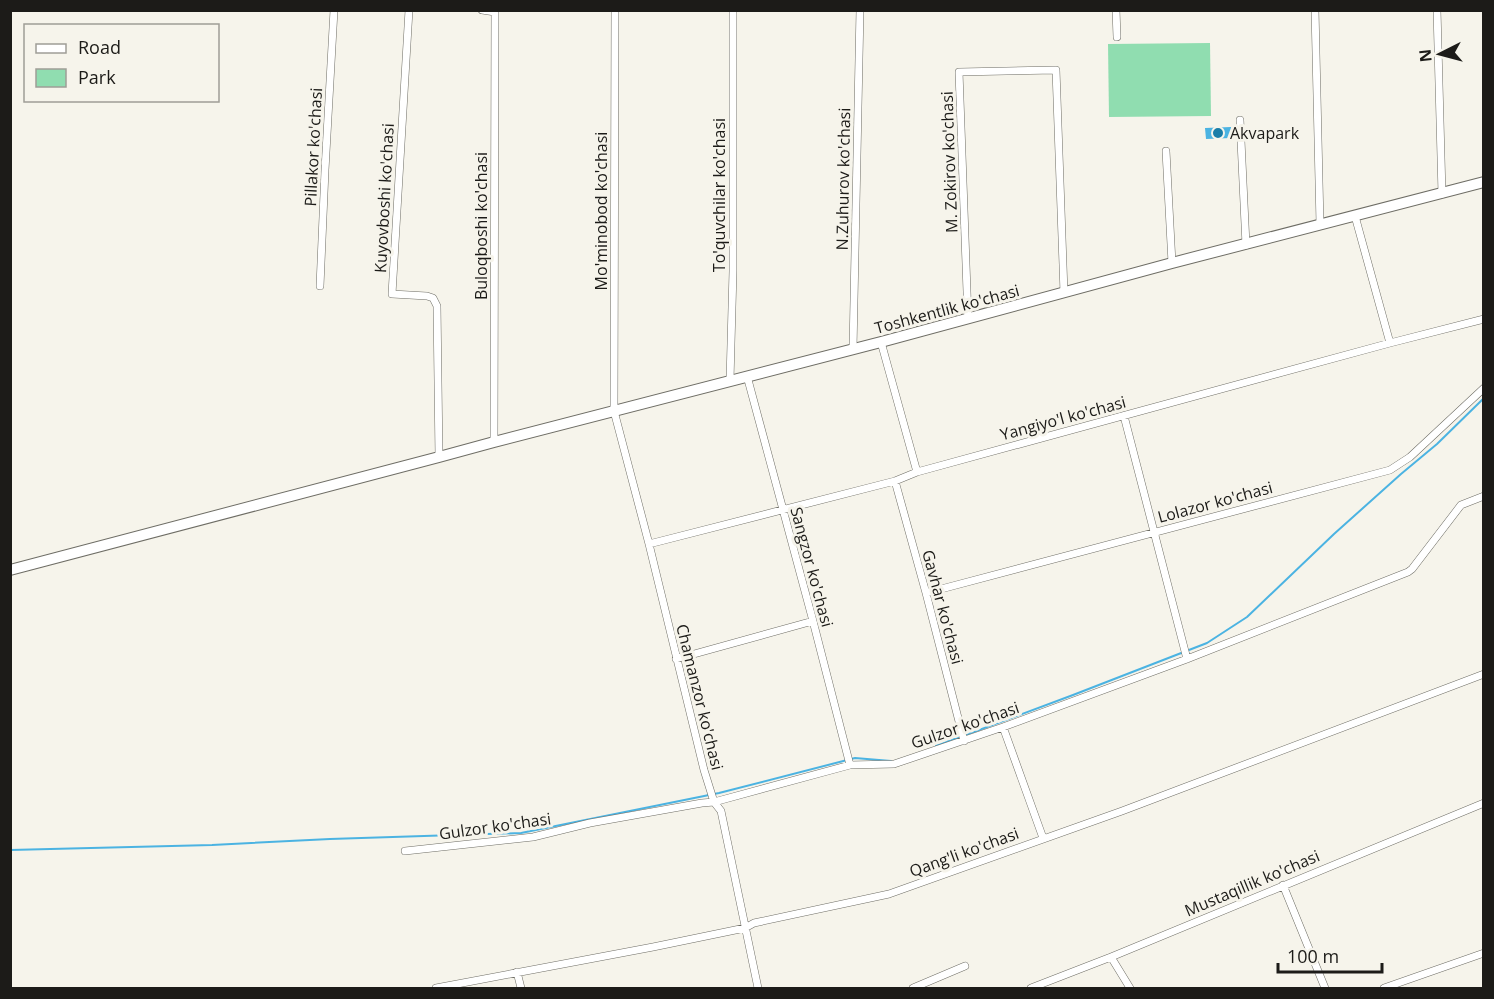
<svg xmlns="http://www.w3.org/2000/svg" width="1494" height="999" font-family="'Open Sans',sans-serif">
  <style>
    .green { fill: #90ddb0 }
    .water { fill: #4bb3e2 }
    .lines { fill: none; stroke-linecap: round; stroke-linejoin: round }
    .stream { stroke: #4bb3e2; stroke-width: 2 }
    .minor-casing { stroke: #6e6d65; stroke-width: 8 }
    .secondary-casing { stroke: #6e6d65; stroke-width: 12 }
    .minor { stroke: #fff; stroke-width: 7 }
    .secondary { stroke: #fff; stroke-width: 10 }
    .poi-dot { fill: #197da8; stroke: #f6f4eb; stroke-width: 2 }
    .labels { text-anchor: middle; stroke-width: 6; stroke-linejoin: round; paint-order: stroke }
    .poi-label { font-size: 16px; fill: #1c1b18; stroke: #f6f4eb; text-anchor: start }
    .street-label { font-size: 16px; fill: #1c1b18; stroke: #f6f4eb }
  </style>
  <rect width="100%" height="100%" fill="#f6f4eb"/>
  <path class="green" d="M1210,43L1211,116L1109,117L1108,44Z"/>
  <path class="water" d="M1231,127V138L1206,139L1205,128Z"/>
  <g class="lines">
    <path class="stream" d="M936,746L1073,695L1207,643L1247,617L1334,534L1401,474L1437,444L1484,398
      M10,850L212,845L330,839L521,833L719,793L855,758L891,761"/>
    <defs>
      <path id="minor" d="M409,10L392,294L427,296L433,298L437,306L439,457
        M482,10L495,12
        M615,10L614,411L649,544L704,770L714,802L721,811L758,988
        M1116,10L1117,37
        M1315,10L1320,224
        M1437,10L1442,194
        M1240,120L1246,245
        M1166,151L1172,263
        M1355,216L1390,343
        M320,286L325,170L334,10
        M968,319L959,72L1056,70L1064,293
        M881,342L917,472
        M853,349L860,10
        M747,376L813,621L850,765
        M730,380L733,271V10
        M1124,416L1187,659
        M494,442L495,10
        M895,481L926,593L964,741
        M649,544L895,481L917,472L1390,343L1484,319
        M926,593L1390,470L1410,457L1484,388
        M676,659L813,621
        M1003,727L1043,838
        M405,851L533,837L590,823L702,803L714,802L850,765L894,764L1003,727L1187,659L1408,572L1412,569L1461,505L1484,496
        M1283,885L1325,988
        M1111,957L1130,988
        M517,972L521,988
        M436,988L653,947L745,928L754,923L889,894L1122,811L1484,674
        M913,988L965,966
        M1031,988L1111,957L1484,803
        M1384,988L1484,953"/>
      <path id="secondary" d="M10,570L439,457L494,442L881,342L1172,263L1484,182"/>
    </defs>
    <use href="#minor" class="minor-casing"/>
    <use href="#secondary" class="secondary-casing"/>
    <use href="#minor" class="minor"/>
    <use href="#secondary" class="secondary"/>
  </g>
  <circle class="poi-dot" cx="1218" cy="133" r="6"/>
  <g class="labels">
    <g class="poi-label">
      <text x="1230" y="139">Akvapark</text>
    </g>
    <g class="street-label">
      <text transform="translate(313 147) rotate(-87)" y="6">Pillakor ko'chasi</text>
      <text transform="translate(949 162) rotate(-92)" y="6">M. Zokirov ko'chasi</text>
      <text transform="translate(843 179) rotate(-89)" y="6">N.Zuhurov ko'chasi</text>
      <text transform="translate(719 195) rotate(-90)" y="6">To'quvchilar ko'chasi</text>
      <text transform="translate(384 198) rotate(-87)" y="6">Kuyovboshi ko'chasi</text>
      <text transform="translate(601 211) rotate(-90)" y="6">Mo'minobod ko'chasi</text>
      <text transform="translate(481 226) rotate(-90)" y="6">Buloqboshi ko'chasi</text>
      <text transform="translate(947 309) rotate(-15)" y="6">Toshkentlik ko'chasi</text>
      <text transform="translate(1063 418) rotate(-15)" y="6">Yangiyo'l ko'chasi</text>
      <text transform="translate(1215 502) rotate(-15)" y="6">Lolazor ko'chasi</text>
      <text transform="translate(812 567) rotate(75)" y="6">Sangzor ko'chasi</text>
      <text transform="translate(943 607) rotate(75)" y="6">Gavhar ko'chasi</text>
      <text transform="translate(700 697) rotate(76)" y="6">Chamanzor ko'chasi</text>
      <text transform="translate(965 725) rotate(-19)" y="6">Gulzor ko'chasi</text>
      <text transform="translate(495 826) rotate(-8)" y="6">Gulzor ko'chasi</text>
      <text transform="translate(964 852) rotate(-20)" y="6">Qang'li ko'chasi</text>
      <text transform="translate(1252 883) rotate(-23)" y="6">Mustaqillik ko'chasi</text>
    </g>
  </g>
  <rect width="1494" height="999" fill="none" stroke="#1c1b18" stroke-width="24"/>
  <rect x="24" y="24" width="195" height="78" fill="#f6f4eb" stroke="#9f9d97" stroke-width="1.5"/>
  <rect x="36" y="44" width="30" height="9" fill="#ffffff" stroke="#9f9d97" stroke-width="1.5"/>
  <text x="78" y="54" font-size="18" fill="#1c1b18">Road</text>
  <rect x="36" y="69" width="30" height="18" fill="#90ddb0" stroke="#9f9d97" stroke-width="1.5"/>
  <text x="78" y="84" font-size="18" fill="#1c1b18">Park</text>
  <g transform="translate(1440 54) rotate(264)" stroke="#f6f4eb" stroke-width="4.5" paint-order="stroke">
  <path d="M0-4.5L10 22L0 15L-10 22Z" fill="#1c1b18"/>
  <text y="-9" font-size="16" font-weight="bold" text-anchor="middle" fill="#1c1b18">N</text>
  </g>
  <path d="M1278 963v9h104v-9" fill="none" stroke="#1c1b18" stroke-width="3"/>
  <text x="1287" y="963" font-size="18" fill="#1c1b18" stroke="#f6f4eb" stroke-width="4.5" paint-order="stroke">100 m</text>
</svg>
